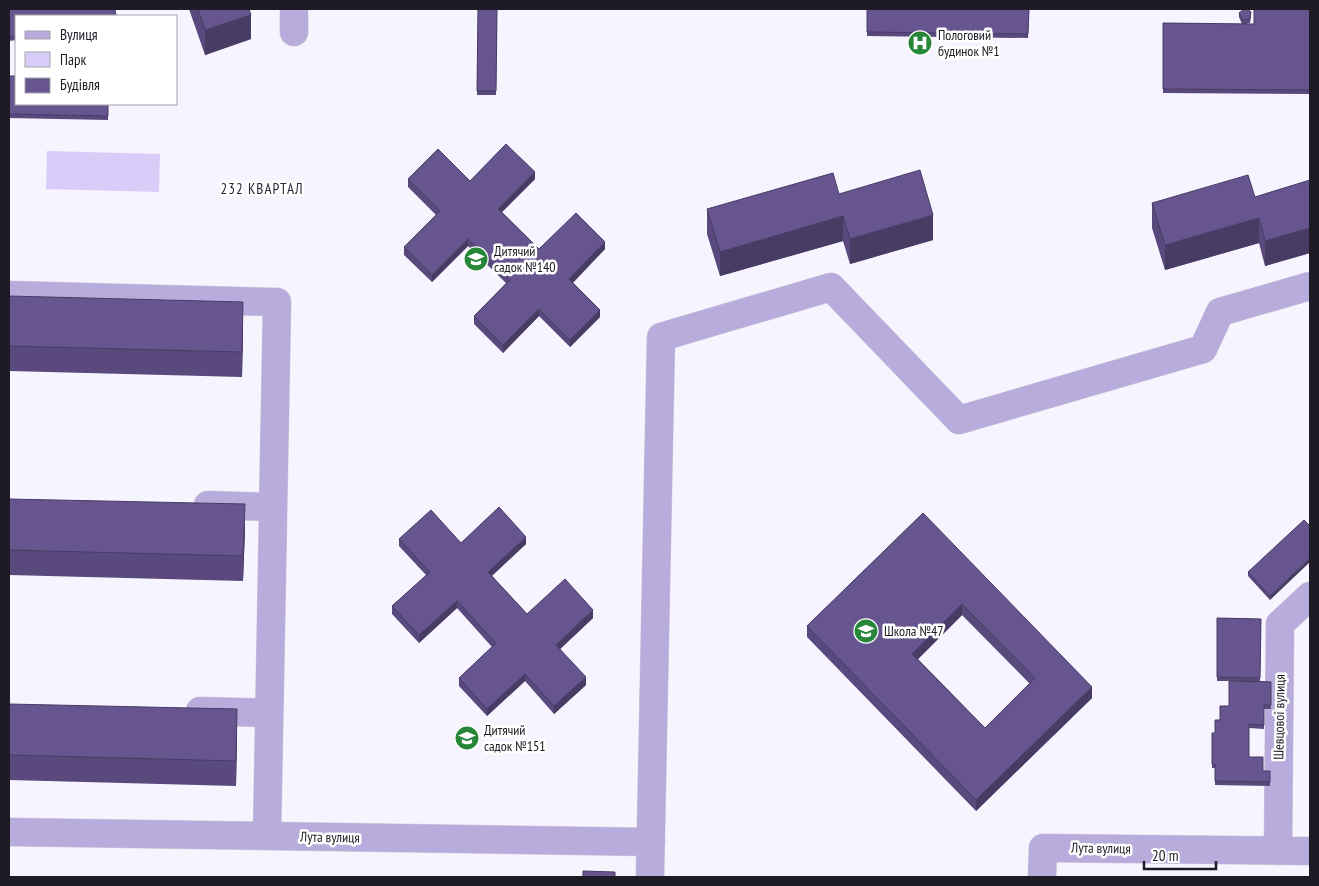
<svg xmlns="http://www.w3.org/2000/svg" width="1319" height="886" font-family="'PT Sans Narrow',sans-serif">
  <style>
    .park { fill: #d8cdf8 }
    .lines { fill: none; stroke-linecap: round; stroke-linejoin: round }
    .minor-casing { stroke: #d3d1db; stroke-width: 29 }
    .minor { stroke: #b8acdc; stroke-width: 28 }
    .wall { fill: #59497c; fill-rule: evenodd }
    .shaded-wall { fill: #483c65 }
    .building { fill: #675590; stroke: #483c65; fill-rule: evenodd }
    .labels { text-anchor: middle; stroke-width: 5; stroke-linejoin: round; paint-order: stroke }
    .poi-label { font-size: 14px; fill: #1d1b23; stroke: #fff; text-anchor: start }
    .street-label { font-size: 14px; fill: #1d1b23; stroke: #fff }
    .neighbourhood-label { font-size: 15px; letter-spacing: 1px; fill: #2d293a; stroke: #fff }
  </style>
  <rect width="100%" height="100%" fill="#f6f4fe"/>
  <path class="park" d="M47,151L160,154L159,192L46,189Z"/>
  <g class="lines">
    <defs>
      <path id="minor" d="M294,32V9
        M9,295L277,302L267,836
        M208,505L273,507
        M200,711L269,713
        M9,832L651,842
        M1278,851L1280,624L1310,596
        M650,877L661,337L831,287L959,420L1203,349L1220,312L1310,286
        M1042,877L1043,848L1310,851"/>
    </defs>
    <use href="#minor" class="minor-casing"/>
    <use href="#minor" class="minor"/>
  </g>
  <path class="wall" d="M9,9L16,16V40L9,41Z
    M189,9H249L251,39L205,55Z
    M478,9H497L496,95H477Z
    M867,9H1029L1028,38L867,36Z
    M1310,9V94L1163,93V23L1242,24L1239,17V13L1251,16L1250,23L1245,24H1254Z
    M9,76L108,104V120L9,118Z
    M408,179L470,181L535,179L502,212L539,249H605L573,283L600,317L570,347L539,316L503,353L474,324V316L506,283L468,246L432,282L404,255V247L436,215L408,187Z
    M1310,180V253L1265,266L1259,243L1165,270L1152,228V203L1255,197Z
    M839,194L933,240L850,264L843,241L720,276L707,234V209Z
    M9,296L243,327L242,377L9,371Z
    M9,499L245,529L243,581L9,575Z
    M923,513L1092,698L976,811L807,637V626ZM962,615L1030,684L985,728L918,659Z
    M1310,526L1270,600L1248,576V572Z
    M399,539L461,543L526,544L492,576L527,614L593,618L560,649L586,685L554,714L525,681L487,716L459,686V678L492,647L457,608L419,643L392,614V606L426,575L399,546Z
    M1217,618L1261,619L1260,681L1271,682V709H1264V729L1249,728V757L1263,771H1270V786L1215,785V768H1212V733H1215L1220,720L1229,706L1233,681H1217Z
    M9,704L237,734L236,786L9,780Z"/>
  <path class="shaded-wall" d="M251,15V39L205,55V30Z
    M535,172V179L498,216V209Z
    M933,215V240L850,264V239Z
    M843,216V241L720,276V252Z
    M1259,218V243L1165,270V245Z
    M1310,228V253L1265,266V241Z
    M468,239V246L432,282V275Z
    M605,242V249L569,286V279Z
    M243,302V327L242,377V352Z
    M539,309V316L503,353V345Z
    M600,310V317L570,347V340Z
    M245,504V529L243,581V556Z
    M526,537V544L488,579V572Z
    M1310,558V562L1270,600V596Z
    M457,601V608L419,643V635Z
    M962,604V615L912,665V654Z
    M593,610V618L556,653V645Z
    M525,674V681L487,716V709Z
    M586,677V685L554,714V706Z
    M1092,687V698L976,811V800Z
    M237,709V734L236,786V761Z"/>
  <path class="building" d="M9,9H115L116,16H16V36L9,37Z
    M198,9H249L251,15L205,30Z
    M478,9H497L496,91H477Z
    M867,9H1029L1028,34L867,32Z
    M1244,9H1248L1251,12L1250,19L1243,20L1239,13Z
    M1254,9H1310V90L1163,89V23L1254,24Z
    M9,76H16V104H108V116L9,114Z
    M506,144L535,172L498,209L539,249L576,213L605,242L569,279L600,310L570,340L539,309L503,345L474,316L510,280L468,239L432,275L404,247L440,211L408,179L438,149L470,181Z
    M920,170L933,215L850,239L843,216L720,252L707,209L833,173L839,194Z
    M1248,175L1255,197L1310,180V228L1265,241L1259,218L1165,245L1152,203Z
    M9,296L243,302L242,352L9,346Z
    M9,499L245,504L243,556L9,550Z
    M499,507L526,537L488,572L527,614L565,579L593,610L556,645L586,677L554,706L525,674L487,709L459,678L496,643L457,601L419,635L392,606L430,572L399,539L431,510L461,543Z
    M923,513L1092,687L976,800L807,626ZM962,604L1035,678L985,728L912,654Z
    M1304,520L1310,526V558L1270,596L1248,572Z
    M1217,618L1261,619L1260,678L1217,677Z
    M1229,681L1271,682V705H1264V725L1249,724V757H1263V771H1270V782L1215,781V764H1212V733H1215V720H1220V706H1229Z
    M9,704L237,709L236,761L9,755Z
    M583,871L615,872V877H583Z"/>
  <defs>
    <symbol id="hospital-disc" viewBox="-11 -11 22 22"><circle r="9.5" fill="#278739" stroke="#fff"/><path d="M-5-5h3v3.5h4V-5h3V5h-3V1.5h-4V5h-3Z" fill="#fff"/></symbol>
    <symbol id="school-disc" viewBox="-11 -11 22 22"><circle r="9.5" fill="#278739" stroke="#fff"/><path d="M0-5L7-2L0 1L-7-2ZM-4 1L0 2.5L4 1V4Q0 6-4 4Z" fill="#fff"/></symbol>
  </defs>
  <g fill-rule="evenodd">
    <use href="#hospital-disc" x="906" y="29" width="28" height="28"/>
    <use href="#school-disc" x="462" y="245" width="28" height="28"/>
    <use href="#school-disc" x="852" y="617" width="28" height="28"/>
    <use href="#school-disc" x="453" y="724" width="28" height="28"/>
  </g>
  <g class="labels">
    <g class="poi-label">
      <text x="938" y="40">Пологовий<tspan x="938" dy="16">будинок №1</tspan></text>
      <text x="494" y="256">Дитячий<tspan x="494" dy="16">садок №140</tspan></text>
      <text x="884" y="636">Школа №47</text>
      <text x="484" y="735">Дитячий<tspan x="484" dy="16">садок №151</tspan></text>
    </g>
    <g class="street-label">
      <text transform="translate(1279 717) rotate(-89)" y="5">Шевцової вулиця</text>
      <text transform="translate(330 837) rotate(1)" y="5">Лута вулиця</text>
      <text transform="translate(1101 848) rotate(1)" y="5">Лута вулиця</text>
    </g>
    <g class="neighbourhood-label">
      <text x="262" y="194">232 КВАРТАЛ</text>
    </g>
  </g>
  <rect width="1319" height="886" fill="none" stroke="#1d1b23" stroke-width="20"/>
  <rect x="15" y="15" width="162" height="90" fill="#ffffff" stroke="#a5a4a7"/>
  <rect x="25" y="31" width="25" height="8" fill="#b8acdc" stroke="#a5a4a7"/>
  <text x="60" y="40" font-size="15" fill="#1d1b23">Вулиця</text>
  <rect x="25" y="52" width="25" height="15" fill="#d8cdf8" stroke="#a5a4a7"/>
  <text x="60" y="65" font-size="15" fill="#1d1b23">Парк</text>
  <rect x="25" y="78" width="25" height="15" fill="#675590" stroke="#a5a4a7"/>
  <text x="60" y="90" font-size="15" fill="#1d1b23">Будівля</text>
  <path d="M1144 861v8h72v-8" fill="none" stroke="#1d1b23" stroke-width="2.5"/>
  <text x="1152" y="861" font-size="15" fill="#1d1b23" stroke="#ffffff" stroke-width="4" paint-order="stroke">20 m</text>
</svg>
